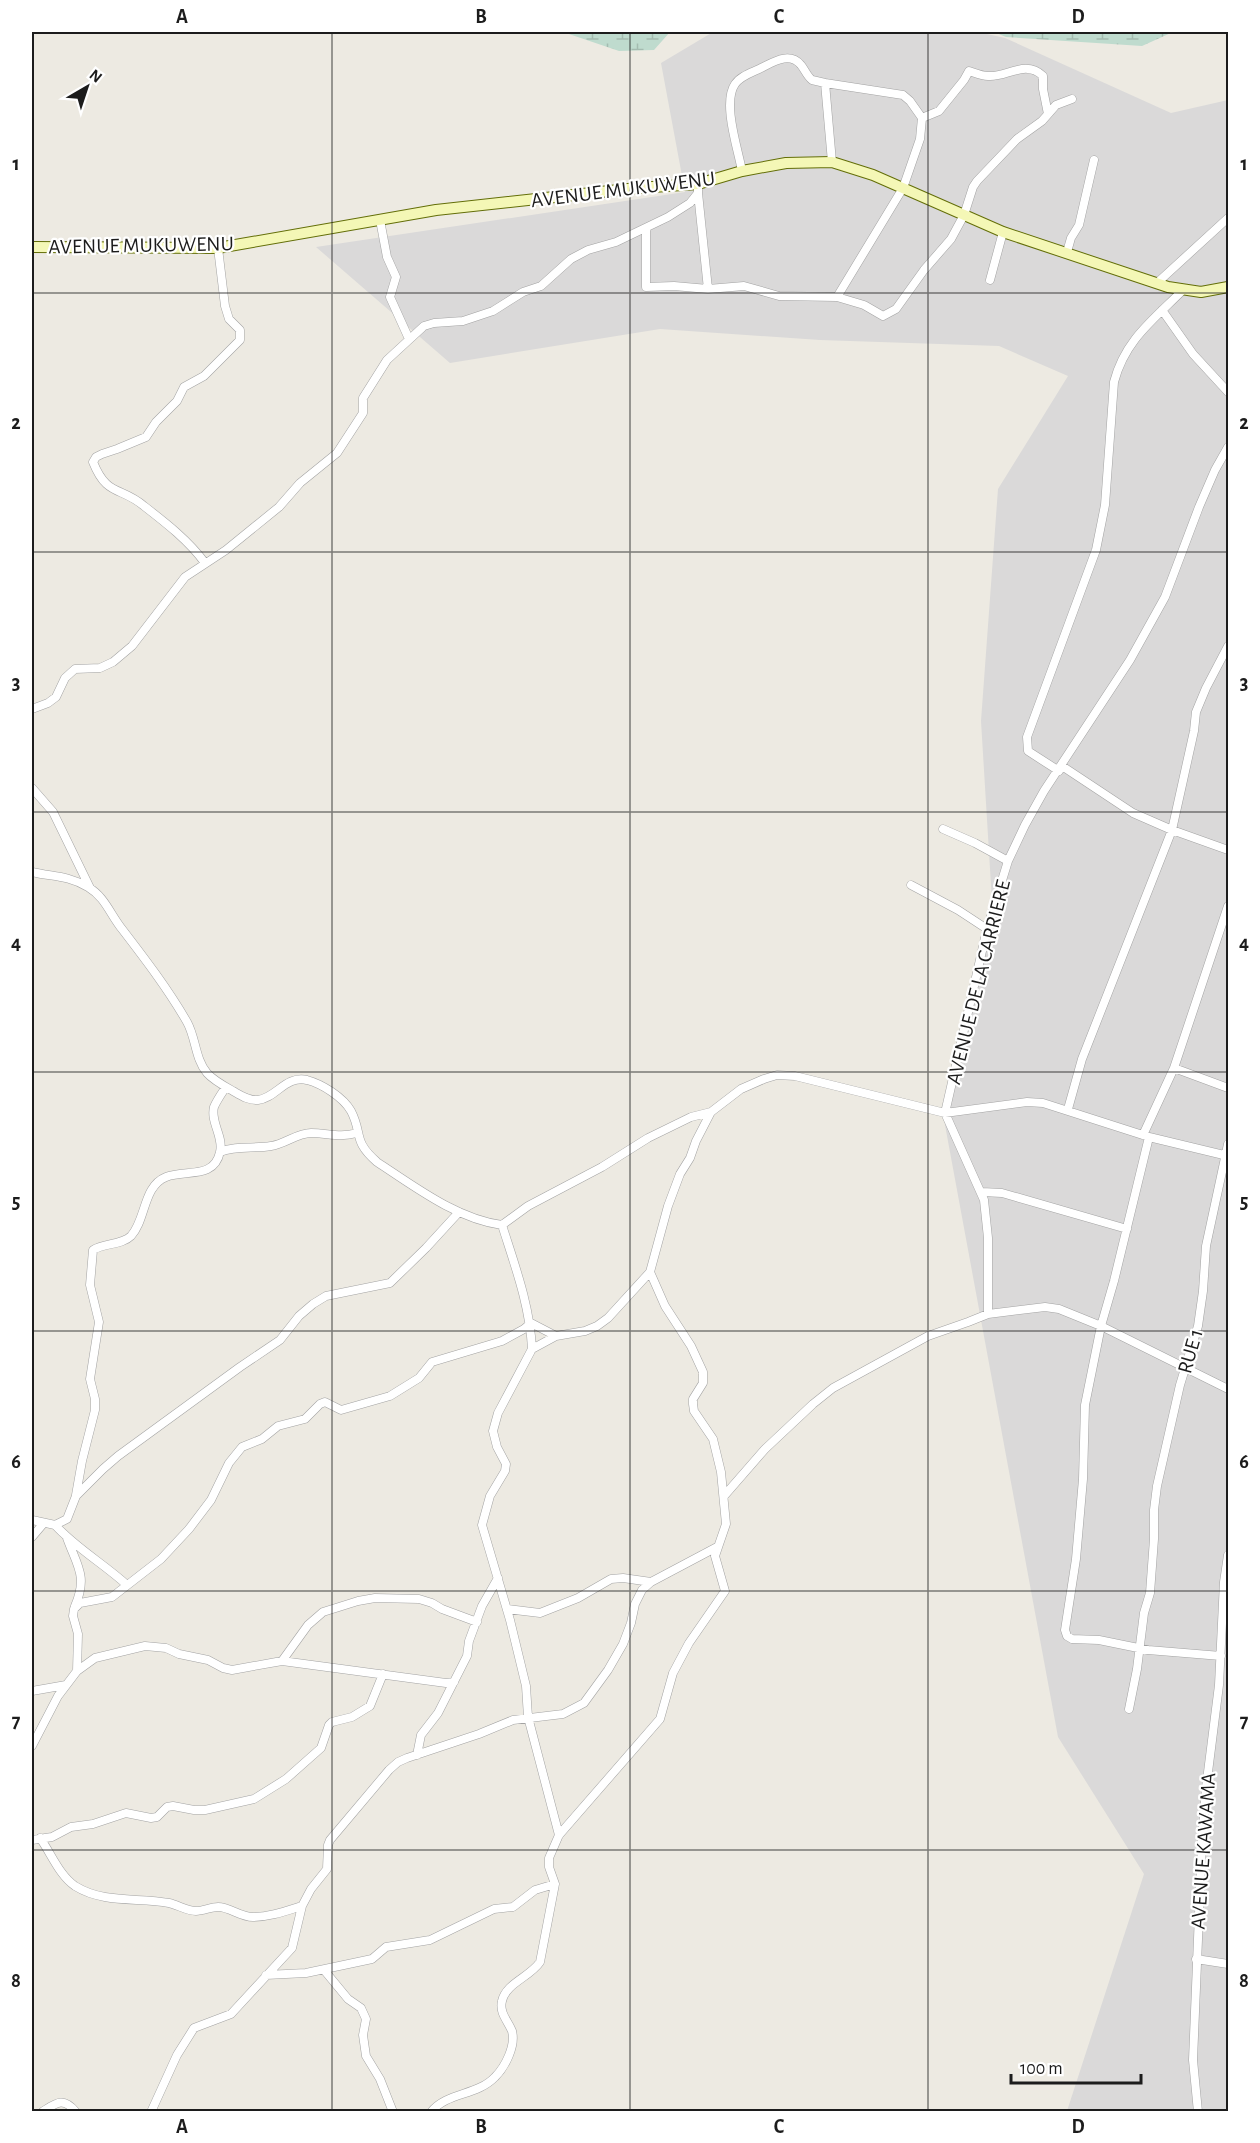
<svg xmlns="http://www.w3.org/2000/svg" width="1260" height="2143" font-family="'Alegreya Sans',sans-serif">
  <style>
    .residential { fill: #dad9d9 }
    .wetland { fill: url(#wetland-marsh) }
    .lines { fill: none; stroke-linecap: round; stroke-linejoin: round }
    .street-casing { stroke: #a3a3a3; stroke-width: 9 }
    .secondary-casing { stroke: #636e08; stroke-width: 12 }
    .street { stroke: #fff; stroke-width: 8 }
    .secondary { stroke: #f4f7b6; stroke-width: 10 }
    .grid { fill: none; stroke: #1c1c1c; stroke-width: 1.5; stroke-opacity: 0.55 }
    .labels { text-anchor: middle; stroke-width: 4.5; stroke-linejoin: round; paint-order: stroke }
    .street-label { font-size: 21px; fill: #1c1c1c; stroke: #fff }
    .neatline { fill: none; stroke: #1c1c1c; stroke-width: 2 }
    .grid-label { font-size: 20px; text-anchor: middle; font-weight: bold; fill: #1c1c1c }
  </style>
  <defs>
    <pattern id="wetland-marsh" width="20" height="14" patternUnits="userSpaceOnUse" patternTransform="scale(1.5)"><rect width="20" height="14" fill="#bfdbce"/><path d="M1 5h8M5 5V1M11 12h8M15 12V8" fill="none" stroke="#a4bbb0"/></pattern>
  </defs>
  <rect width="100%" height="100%" fill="#edeae2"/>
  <path class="residential" d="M713,32H978L1005,38L1171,113L1228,100V2111H1067L1144,1874L1058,1737L945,1125L993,918L981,721L998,489L1068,376L999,346L820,340L660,329L450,363L316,247L685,192L661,63Z"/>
  <path class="wetland" d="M563,32H670L654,50L619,51Z
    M994,32H1173L1142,46L1006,37Z"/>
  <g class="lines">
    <defs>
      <path id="street" d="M922,118L939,111L964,80L969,71C975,73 982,76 988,76C1006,78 1025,59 1043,76V89L1048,114
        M742,171C738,149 722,103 735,84C741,75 754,72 763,67C775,61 790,52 801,65C805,70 807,76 812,80L825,83L832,162
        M698,193L708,289
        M380,220L387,257L396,277L390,297L409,339
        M646,229V287L674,286L708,289L744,286L779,296L837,297L903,188L920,139L922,118L910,101L903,95L825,83
        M1067,252L1071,238L1079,225L1094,160
        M990,280L1003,232
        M1157,283L1228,218
        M837,297L864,305L883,316L896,309L924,270L951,239L964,215L973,187L977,181L1017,139L1042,121L1056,105L1072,99
        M1162,310L1193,354L1228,392
        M205,563C189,541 166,523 144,506C120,486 107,497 93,462L96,457L102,454L117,449L146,437L156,422L177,401L184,387L204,376L240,340V330L229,319L225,306L218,248
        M32,709L48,703L56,697L65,678L75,669L100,668L113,662L132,646L185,577L226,550L279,507L300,483L337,453L363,413V398L387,360L424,326L434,323L463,321L493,311L523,292L541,286L571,259L588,250L616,242L668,217L690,203L698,193V184
        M1062,766L1133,813L1172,830L1228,850
        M1059,771L1028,751L1027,737L1096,550L1105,505L1114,382C1125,340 1153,320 1183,290
        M32,788L53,812L90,888
        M943,829L975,843L1008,861
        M32,872C53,877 67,875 88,887C105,897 110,914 122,929C145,959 168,989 187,1022C196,1038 195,1059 207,1073C213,1080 224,1086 233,1091C240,1095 249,1101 258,1100C276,1098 286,1075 307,1080C322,1084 343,1097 351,1111C363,1134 352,1140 377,1162C415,1187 457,1219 502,1225L528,1206L602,1167L648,1138L691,1117L711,1112
        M911,885L958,910L987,929
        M1174,1068L1228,1088
        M1068,1109L1082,1059L1172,830L1194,731L1196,712L1206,688L1228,646
        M1143,1135L1174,1068L1228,906
        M1149,1137L1114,1281L1101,1326L1085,1405L1083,1479L1076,1559L1065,1630L1067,1636L1072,1639L1099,1640L1148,1650L1221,1656
        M220,1152C236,1145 254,1149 271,1146C285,1144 297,1133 311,1133C328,1133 339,1138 357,1133
        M982,1192L1002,1193L1127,1229
        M502,1225C515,1266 530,1306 532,1349
        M988,1314V1238L984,1200L945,1113L987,929L1008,861L1025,825L1044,791L1130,660L1165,597L1199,507L1215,470L1228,447
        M76,1495L82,1461L95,1410V1399L90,1379L99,1322L90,1285L93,1250C104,1243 122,1245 131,1236C146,1220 143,1186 166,1177C185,1169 214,1180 220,1152C224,1137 210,1122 214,1107C217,1100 222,1093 226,1087
        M724,1496L765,1449L813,1404L833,1388L928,1336L968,1322L988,1314L1045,1307L1059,1309L1101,1326L1228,1389
        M32,1520L55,1525L67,1519L76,1496L103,1469L118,1456L240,1367L280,1340L299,1316L313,1304L326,1296L390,1283L426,1248L459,1212
        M55,1525C76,1548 104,1564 127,1585
        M32,1537L43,1524
        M67,1538C77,1566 88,1576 75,1606
        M507,1609L540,1613L578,1598L611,1579L623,1578L651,1582
        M282,1661L308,1625L323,1612L358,1601L375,1598L419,1599L432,1603L442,1609L477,1622
        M77,1671L95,1658L145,1646L166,1648L179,1654L208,1660L223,1668L232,1670L282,1661L446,1683L454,1682
        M32,1691L66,1685
        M1129,1709L1137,1669L1144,1613L1150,1593L1154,1539V1510L1157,1486L1180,1385L1198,1326L1203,1291L1206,1246L1228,1144
        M32,1746L58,1696L77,1671L78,1634L73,1616L74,1609L80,1603L112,1597L161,1559L189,1529L211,1500L229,1463L242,1447L262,1439L278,1426L305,1419L320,1404L325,1402L341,1410L390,1396L419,1378L432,1362L502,1341L524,1329L531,1323L556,1336
        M417,1755L421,1735L438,1713L467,1656L469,1641L482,1606L498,1578
        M559,1835L528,1717L526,1686L510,1620L482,1525L490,1496L505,1471L506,1464L497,1447L493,1431L498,1413L532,1349L556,1336L585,1331L597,1326L608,1318L650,1272
        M40,1838C51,1853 59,1875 75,1886C104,1904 138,1897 169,1903C178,1905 187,1911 196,1911C203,1911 211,1907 218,1907C230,1907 240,1917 253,1917C270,1917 286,1911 302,1906
        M32,1840L52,1837L71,1827L93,1824L126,1813L151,1818L157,1817L167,1807L173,1806L194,1810H205L254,1799L286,1779L321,1748L329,1725L332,1722L352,1717L370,1706L383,1674
        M1196,1959L1228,1964
        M324,1970L348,1999L361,2008L366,2019L363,2035L366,2056L380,2079L393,2112
        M266,1975L306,1973L372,1959L386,1947L430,1940L494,1909L513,1907L535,1890L555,1884
        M42,2112C56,2103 63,2096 76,2112
        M151,2112L177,2055L194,2028L231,2014L292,1948L302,1906L311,1889L327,1869L328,1845L330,1840L389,1770L398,1762L407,1758L479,1734L513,1720L563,1714L584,1703L608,1670L623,1644L631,1623L635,1604L642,1590L651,1582L717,1547
        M431,2112C447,2092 477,2096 495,2077C505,2067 516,2046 512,2031C508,2021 499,2013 502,2001C506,1983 530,1977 540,1962L555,1884L549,1867V1858L559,1835L660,1719L673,1673L689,1643L725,1591L715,1556L726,1524L721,1472L713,1439L694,1411L693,1404V1399L703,1383V1372L691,1346L665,1306L650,1272L668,1206L680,1174L690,1158L696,1141L711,1112L741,1089L764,1079L777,1075L795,1076L945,1113L1027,1102L1043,1103L1149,1137L1228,1156
        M1198,2112L1193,2060L1202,1842L1206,1788L1219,1685L1224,1582L1228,1555"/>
      <path id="secondary" d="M32,247L218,248L436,210L637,188L698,184L742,171L786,163L832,162L873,175L1003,232L1168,287L1201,292L1228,287"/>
    </defs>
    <use href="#street" class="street-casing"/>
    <use href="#secondary" class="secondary-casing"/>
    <use href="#street" class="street"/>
    <use href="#secondary" class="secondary"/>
  </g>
  <path class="grid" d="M332,32V2112M630,32V2112M928,32V2112M32,293H1228M32,552H1228M32,812H1228M32,1072H1228M32,1331H1228M32,1591H1228M32,1850H1228"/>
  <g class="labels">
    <g class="street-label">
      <text transform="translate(623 189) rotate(-7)" y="7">AVENUE MUKUWENU</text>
      <text transform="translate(141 245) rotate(-1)" y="7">AVENUE MUKUWENU</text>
      <text transform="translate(978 982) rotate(-76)" y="7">AVENUE DE LA CARRIERE</text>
      <text transform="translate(1190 1351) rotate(-74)" y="7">RUE 1</text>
      <text transform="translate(1203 1851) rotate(-86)" y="7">AVENUE KAWAMA</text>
    </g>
  </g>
  <rect width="1260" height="2143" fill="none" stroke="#ffffff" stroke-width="66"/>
  <g transform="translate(87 87) rotate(39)" stroke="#ffffff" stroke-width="4.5" paint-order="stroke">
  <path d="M0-4.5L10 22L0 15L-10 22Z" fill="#1c1c1c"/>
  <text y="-9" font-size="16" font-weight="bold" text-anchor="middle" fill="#1c1c1c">N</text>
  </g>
  <path d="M1011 2074v9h130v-9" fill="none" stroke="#1c1c1c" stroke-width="3"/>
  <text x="1020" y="2074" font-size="18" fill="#1c1c1c" stroke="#ffffff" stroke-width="4.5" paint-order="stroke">100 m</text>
  <rect x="33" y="33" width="1194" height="2077" class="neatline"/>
  <g class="grid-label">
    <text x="182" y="23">A</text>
    <text x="481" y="23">B</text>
    <text x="779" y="23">C</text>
    <text x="1078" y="23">D</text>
    <text x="16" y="170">1</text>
    <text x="1244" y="170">1</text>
    <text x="16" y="429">2</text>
    <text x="1244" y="429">2</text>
    <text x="16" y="689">3</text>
    <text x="1244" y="689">3</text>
    <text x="16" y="949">4</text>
    <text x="1244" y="949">4</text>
    <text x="16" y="1208">5</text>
    <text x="1244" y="1208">5</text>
    <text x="16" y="1468">6</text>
    <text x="1244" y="1468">6</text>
    <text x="16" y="1727">7</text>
    <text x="1244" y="1727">7</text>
    <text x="16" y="1987">8</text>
    <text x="1244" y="1987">8</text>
    <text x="182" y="2133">A</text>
    <text x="481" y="2133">B</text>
    <text x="779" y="2133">C</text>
    <text x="1078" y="2133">D</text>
  </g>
</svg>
